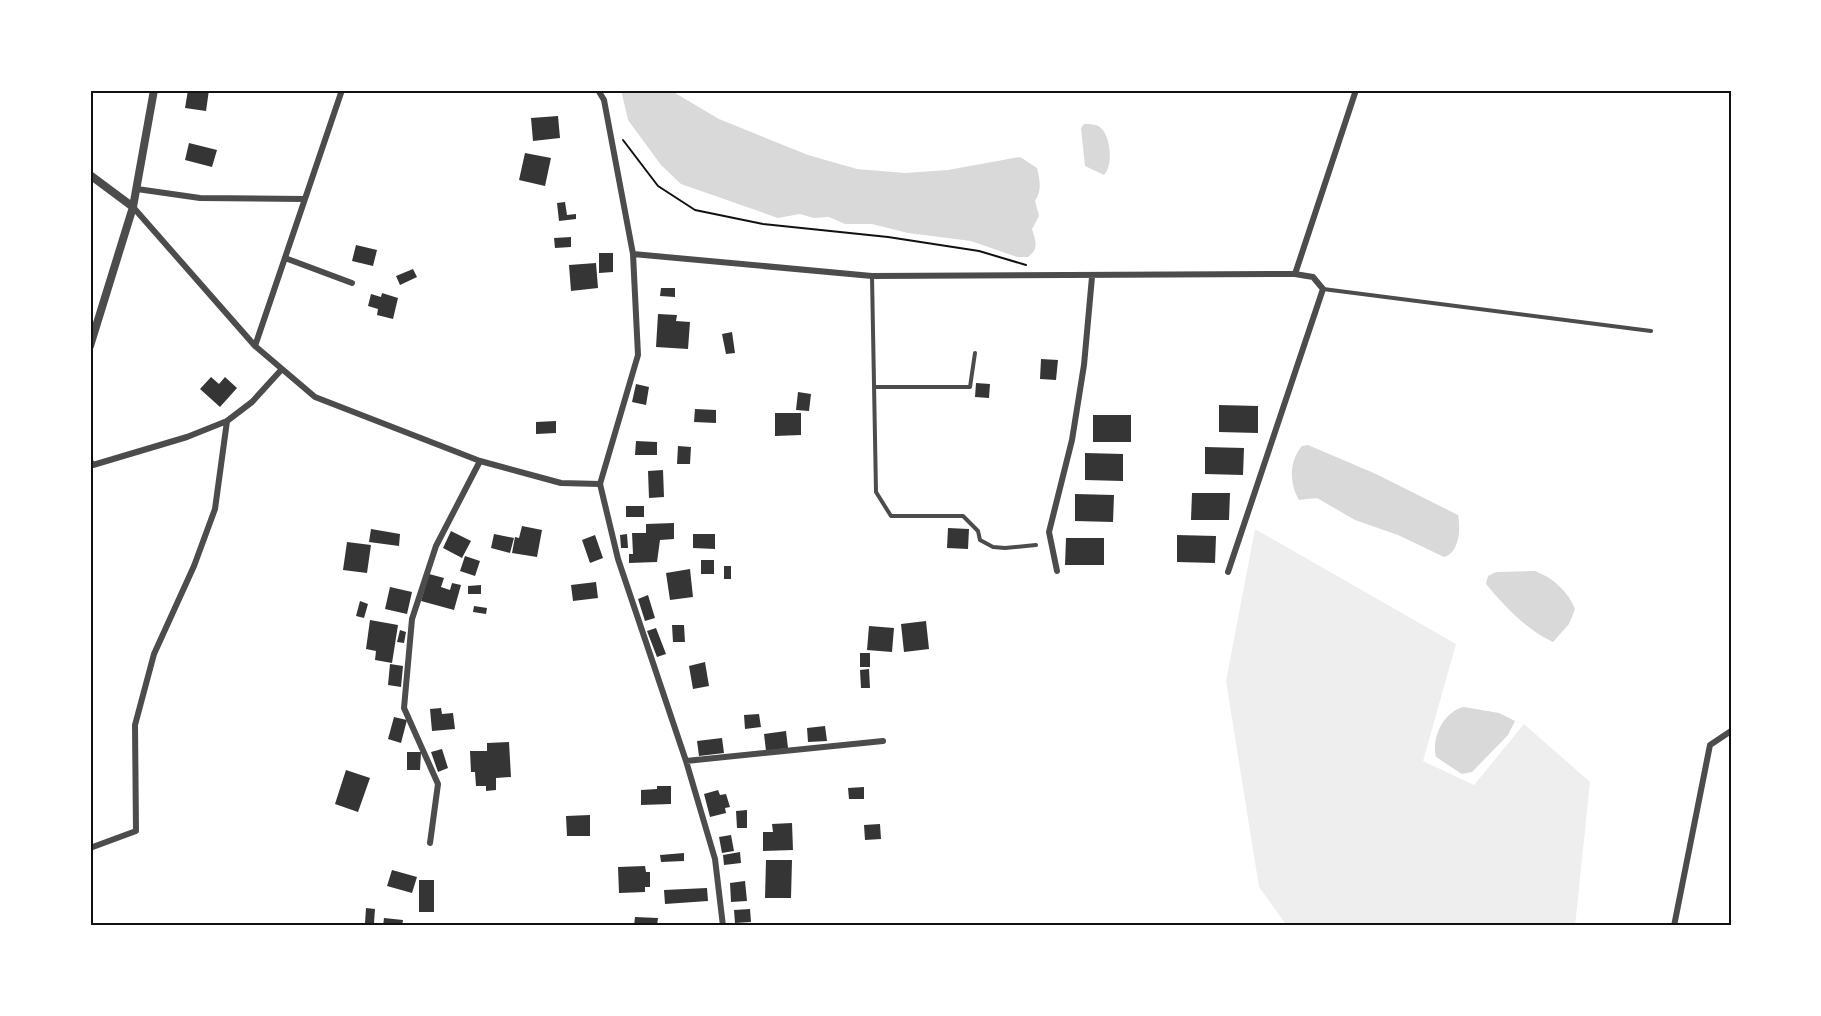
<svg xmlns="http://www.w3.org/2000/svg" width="1821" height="1016" font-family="'DM Sans',sans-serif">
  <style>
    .green { fill: #eee }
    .water { fill: #d9d9d9 }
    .building { fill: #353535 }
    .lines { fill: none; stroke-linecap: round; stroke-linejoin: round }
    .path { stroke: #111; stroke-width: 2 }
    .service { stroke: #4c4c4c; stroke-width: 4 }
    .minor { stroke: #4c4c4c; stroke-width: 6 }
    .tertiary { stroke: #4c4c4c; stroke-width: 8 }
    .neatline { fill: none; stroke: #111; stroke-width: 2 }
  </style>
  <rect width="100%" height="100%" fill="#fff"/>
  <path class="green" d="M1255,529L1456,644L1423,761L1474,785L1524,724L1590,782L1575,926H1287L1259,887L1226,681Z"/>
  <path class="water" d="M621,90H670L719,119L808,155L857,169L905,173L948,170L1020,157L1037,168C1040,181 1042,190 1035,201L1039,216L1032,229C1035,240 1040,248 1028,257H1017L971,241L908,233L872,224H845L829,217L814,218L800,214L778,218L681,184L661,165L628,120Z
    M1084,124C1090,124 1098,124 1102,129C1111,139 1113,166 1104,175L1085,166L1081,128Z
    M1308,445L1376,474L1458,515C1461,529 1459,553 1444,557L1398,535L1355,520L1317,498L1299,500C1289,483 1289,461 1302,446Z
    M1535,571C1553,578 1568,591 1575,609L1569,624L1553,642C1528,631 1503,605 1486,584L1488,576L1496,572Z
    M1464,707L1499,713L1515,721L1508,735L1472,772L1462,774L1436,757C1431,738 1444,711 1464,707Z"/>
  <path class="building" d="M188,90H209L206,111L185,108Z
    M558,116L560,138L533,141L531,118Z
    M189,143L217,150L212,167L185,160Z
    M525,153L551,158L545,186L519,180Z
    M565,202L567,215L576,214V219L559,221L557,203Z
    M571,237V247L555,248L554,238Z
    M356,245L377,250L373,266L352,261Z
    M599,253H613V272L599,273Z
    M596,263L598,288L571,291L569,265Z
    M413,269L417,277L400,285L396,276Z
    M661,288H675V297L660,296Z
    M382,293L398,298L393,319L377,315L378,309L368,306L371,294L381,297Z
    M658,314L677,315L676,321L690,322L688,349L656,347Z
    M732,332L735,353L726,354L722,334Z
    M1041,359L1058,360L1056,380L1040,379Z
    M211,377L219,384L225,377L237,388L220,407L200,389Z
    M976,383L990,384L989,398L975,397Z
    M636,384L649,387L646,405L632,402Z
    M798,392L811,394L809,411L796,410Z
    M1219,405L1258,406V433L1219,432Z
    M695,409L716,410V423L694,422Z
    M775,413H801V435L775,436Z
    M1093,415H1131V442H1093Z
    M556,421V433L536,434V422Z
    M636,441L657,442V455H635Z
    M678,446L691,447L690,464H677Z
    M1205,447L1244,448L1243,475L1205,474Z
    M1085,453L1123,454V481L1085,480Z
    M663,470L664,497L649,498L648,471Z
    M1192,493H1230L1229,520H1191Z
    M1075,494L1114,495L1113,522L1075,521Z
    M626,506H644V517H626Z
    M674,523V539L660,540L657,562L629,563V554H633L632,533H646V524Z
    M522,526L542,530L537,557L512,553L515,537L519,538Z
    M948,528L969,529L968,549L947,548Z
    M371,529L400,534L399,546L369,542Z
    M451,531L471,541L462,558L443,548Z
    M494,534L514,538L510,553L491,548Z
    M627,534L628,548H621L620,535Z
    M693,534H715V549L693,548Z
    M595,535L603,558L590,563L582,540Z
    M1177,535L1216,536L1215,563L1177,562Z
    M1066,538H1104V565H1065Z
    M347,542L371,545L367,573L343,570Z
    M465,556L480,561L475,576L460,571Z
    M701,560H714V574H701Z
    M724,566H731V579H724Z
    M690,569L693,597L670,600L666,573Z
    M429,574L444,578L441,587L450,590L452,583L461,585L454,610L421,601Z
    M596,582L598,598L573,601L571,585Z
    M481,585V594H468V586Z
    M390,587L412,592L407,614L385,609Z
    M648,595L655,618L645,621L638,599Z
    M360,601L368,604L364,618L356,616Z
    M474,606L487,608L486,614L473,612Z
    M370,620L398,625L392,663L375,660L376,651L366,649Z
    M926,621L929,649L904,652L901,624Z
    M672,625H684L685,642H673Z
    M869,626L894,628L892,652L867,650Z
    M656,628L666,654L657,657L647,631Z
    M400,630L406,632L404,643L397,642Z
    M860,653H870V667H860Z
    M705,662L709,686L693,689L689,666Z
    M390,664L403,666L401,687L388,685Z
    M869,669L870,688H861L860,670Z
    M441,708L442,714L453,713L455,729L432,731L430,709Z
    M759,714L761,727L745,729L744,715Z
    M394,717L407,720L401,743L388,739Z
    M825,726L827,741L808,742L807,728Z
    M786,731L788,748L766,751L764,734Z
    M722,738L724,753L699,756L697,741Z
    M509,742L511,777L496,778V790L486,791V786H476L475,772H471L470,751H487V743Z
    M442,749L448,768L438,772L431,752Z
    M407,752H421L420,770H407Z
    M346,770L370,778L358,812L335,804Z
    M657,786H671V804L641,805V790L657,789Z
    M864,787V799H849L848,788Z
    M718,790L720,795L726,794L730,807L725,808L726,813L710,817L704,794Z
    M747,810V828H737L736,811Z
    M590,815V836H567L566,816Z
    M792,823L793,850L763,851V832H773L772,824Z
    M880,824L881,839L865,840L864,825Z
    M731,835L734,851L722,853L719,837Z
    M740,852L741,863L724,865L723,855Z
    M684,853V861L661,862L660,855Z
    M766,860H792L791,898H765Z
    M645,866L646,872H650V887H645V892L619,893L618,867Z
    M392,870L417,877L412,893L387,886Z
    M419,880H434V912H419Z
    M745,881L747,901L731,902L730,883Z
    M707,888L708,901L665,904L664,890Z
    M366,908L375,909L374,923H365Z
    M750,909L751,922L735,923L734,910Z
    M635,917L658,918L657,926H634Z
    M384,918L403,920L402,926H383Z"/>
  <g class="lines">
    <path class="path" d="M623,140L658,186L695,210L763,224L888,237L979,251L1026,265"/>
    <path class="service" d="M872,276L876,492L891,516H963L978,531L980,540L993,547L1005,548L1036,545
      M1323,289L1651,331
      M875,387H970L975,353"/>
    <path class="minor" d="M598,90L604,100L633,254L638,355L600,484
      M137,189L200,198L305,199
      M133,207L255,346L315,397L480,461L561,483L600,484L618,559L686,761L715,859L723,926
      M633,254L872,276L1295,274L1313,277L1323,289L1228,572
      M285,258L352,283
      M1295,274L1356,90
      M255,346L342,90
      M90,461L93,465L187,437L227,421
      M1057,571L1049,532L1072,440L1084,365L1092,277
      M686,761L883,741
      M430,843L438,784L404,708L412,619L436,546L480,461
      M90,848L136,831L135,725L154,654L194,566L215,509L227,421L252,402L282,369
      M1674,926L1710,745L1731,731"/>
    <path class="tertiary" d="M90,175L133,207
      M90,346L133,207L154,90"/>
  </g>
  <rect width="1821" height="1016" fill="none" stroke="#ffffff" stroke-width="183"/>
  <rect x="92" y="92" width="1638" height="832" class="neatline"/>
</svg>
